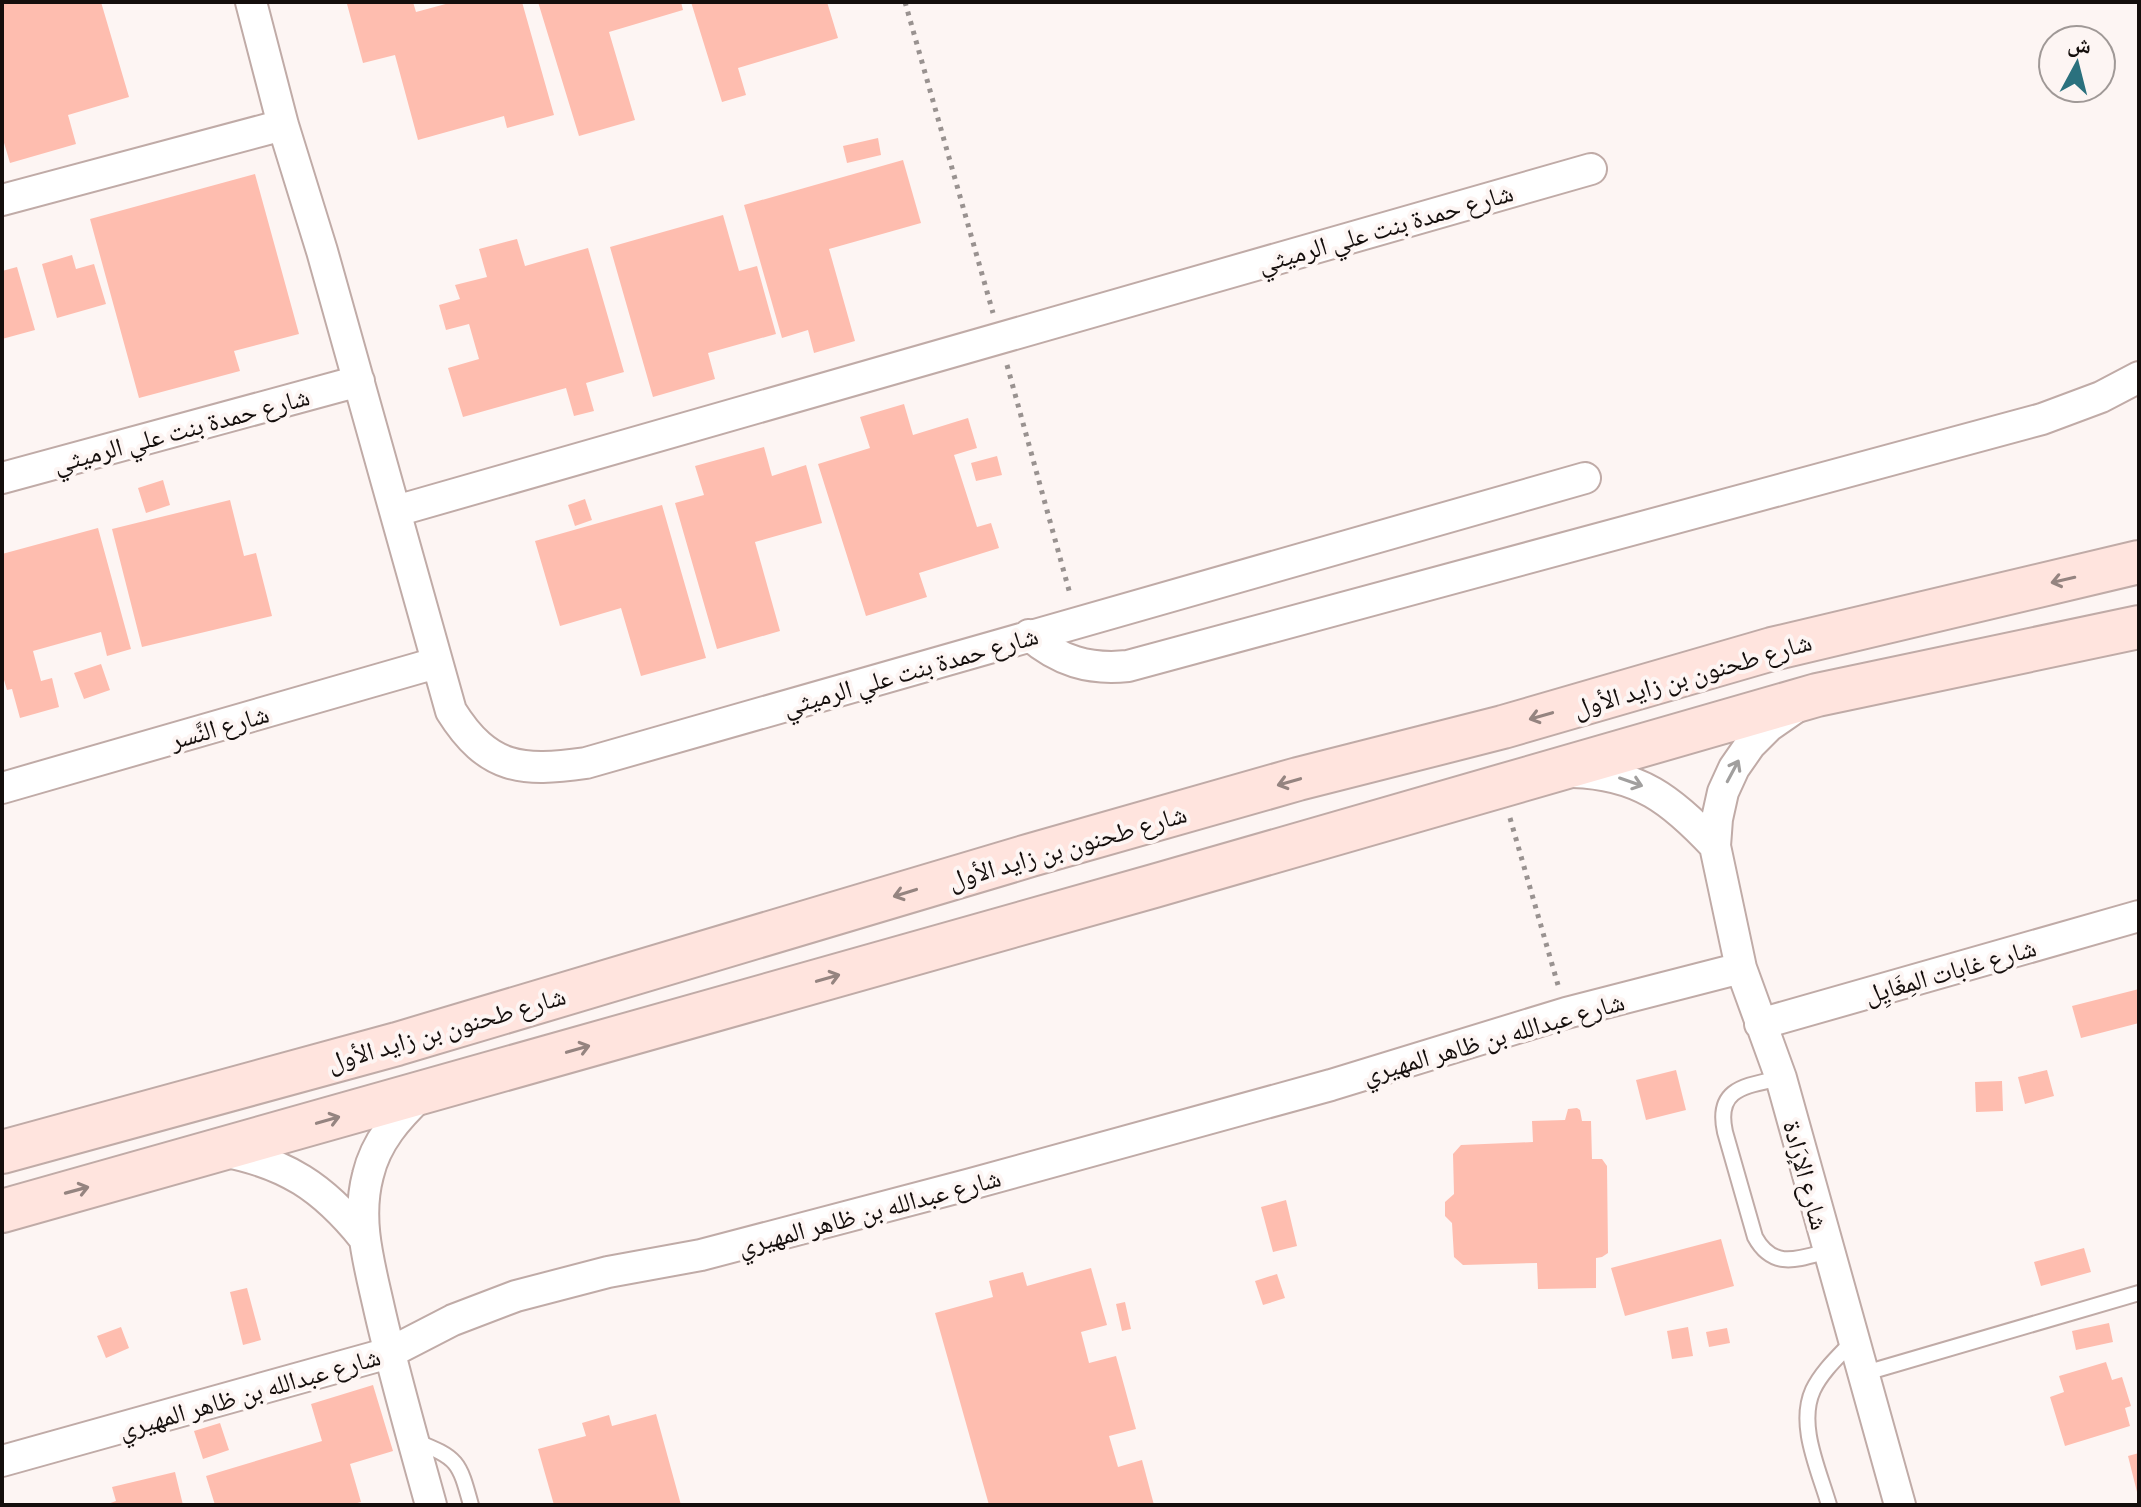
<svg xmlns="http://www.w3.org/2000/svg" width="2141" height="1507" font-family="Manrope,'Noto Naskh Arabic',sans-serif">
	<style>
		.building { fill: #febdaf }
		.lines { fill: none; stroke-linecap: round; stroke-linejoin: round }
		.lane-casing { stroke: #c0aba7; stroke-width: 18 }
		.street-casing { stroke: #c0aba7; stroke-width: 34 }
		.secondary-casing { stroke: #c0aba7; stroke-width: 46 }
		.path { stroke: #999290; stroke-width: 5; stroke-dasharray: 4 6; stroke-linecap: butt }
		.lane { stroke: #fff; stroke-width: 14 }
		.street { stroke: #fff; stroke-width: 30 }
		.secondary { stroke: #ffe4de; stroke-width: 42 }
		.oneway { stroke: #958480 }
		.oneway2 { stroke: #a19f9e }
		.labels { text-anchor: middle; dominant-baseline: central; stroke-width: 8; stroke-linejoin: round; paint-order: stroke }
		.street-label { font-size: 26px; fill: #140e0c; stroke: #fdf5f3 }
	</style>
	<rect width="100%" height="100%" fill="#fdf5f3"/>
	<!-- building -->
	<path class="building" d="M 2,2 L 101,2 L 129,97 L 68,115 L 76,144 L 10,163 L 2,136 Z
		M 356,2 L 413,2 L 416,12 L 453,2 L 522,2 L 554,115 L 507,128 L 504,116 L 418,140 L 395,55 L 363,63 L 347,4 Z
		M 538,2 L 681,2 L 683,10 L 609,32 L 635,120 L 579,136 Z
		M 691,2 L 827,2 L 838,38 L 738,68 L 746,95 L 722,102 Z
		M 878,138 L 881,155 L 847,163 L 843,146 Z
		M 903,160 L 921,223 L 829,249 L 855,341 L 814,353 L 808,330 L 782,338 L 744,205 Z
		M 255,174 L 299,334 L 234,351 L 240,371 L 139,398 L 90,219 Z
		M 723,215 L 739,271 L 757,266 L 776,334 L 708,353 L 715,379 L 653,397 L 610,247 Z
		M 517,239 L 525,266 L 588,248 L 624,372 L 586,383 L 594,411 L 574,416 L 566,388 L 463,417 L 448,368 L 479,359 L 469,324 L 446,330 L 439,305 L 460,299 L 455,285 L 487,277 L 479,249 Z
		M 72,255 L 76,269 L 94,264 L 106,304 L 57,318 L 42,264 Z
		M 17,267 L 35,330 L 2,339 L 2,271 Z
		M 904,404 L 913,435 L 968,418 L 977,448 L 954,455 L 977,527 L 991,523 L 999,548 L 919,573 L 927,597 L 866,616 L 818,464 L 870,448 L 860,417 Z
		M 764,447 L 772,476 L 806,465 L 822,523 L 755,542 L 780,631 L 717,649 L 675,503 L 704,495 L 695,466 Z
		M 997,456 L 1002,475 L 976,481 L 971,463 Z
		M 163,480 L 170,505 L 146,513 L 138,488 Z
		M 585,499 L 592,520 L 575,526 L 568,505 Z
		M 230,500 L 244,556 L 256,553 L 272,616 L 142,647 L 112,529 Z
		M 662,505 L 706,658 L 641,676 L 621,608 L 560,626 L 535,541 Z
		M 98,528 L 131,649 L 107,656 L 101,632 L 33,651 L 41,681 L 52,678 L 59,707 L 20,718 L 12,689 L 7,690 L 2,673 L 2,554 Z
		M 101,664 L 110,690 L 84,699 L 74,673 Z
		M 2139,989 L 2139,1023 L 2081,1038 L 2072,1006 Z
		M 1676,1070 L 1686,1110 L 1646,1120 L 1636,1080 Z
		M 2047,1070 L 2054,1096 L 2025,1104 L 2018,1077 Z
		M 2002,1081 L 2003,1111 L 1976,1112 L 1975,1082 Z
		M 1577,1108 L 1580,1110 L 1582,1121 L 1591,1121 L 1592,1159 L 1602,1159 L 1607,1166 L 1608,1253 L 1602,1257 L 1596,1258 L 1596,1288 L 1538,1289 L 1537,1263 L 1463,1265 L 1454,1257 L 1452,1223 L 1445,1216 L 1445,1202 L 1454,1194 L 1453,1154 L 1461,1145 L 1533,1142 L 1532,1121 L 1565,1120 L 1568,1109 Z
		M 1286,1200 L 1297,1246 L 1273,1252 L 1261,1207 Z
		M 1721,1239 L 1734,1286 L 1625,1316 L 1611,1268 Z
		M 2084,1248 L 2091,1272 L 2041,1286 L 2034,1262 Z
		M 1091,1268 L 1107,1325 L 1081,1332 L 1089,1363 L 1116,1356 L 1136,1429 L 1109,1436 L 1118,1467 L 1142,1460 L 1154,1505 L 989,1505 L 935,1313 L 993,1297 L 989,1281 L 1023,1272 L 1027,1286 Z
		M 1277,1274 L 1285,1298 L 1263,1305 L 1255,1281 Z
		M 247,1288 L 261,1340 L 243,1345 L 230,1292 Z
		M 1125,1302 L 1131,1329 L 1122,1331 L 1116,1304 Z
		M 2109,1323 L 2113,1342 L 2076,1350 L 2072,1331 Z
		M 121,1327 L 129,1348 L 106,1358 L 97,1336 Z
		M 1688,1327 L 1693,1356 L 1672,1359 L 1667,1331 Z
		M 1727,1328 L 1730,1343 L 1709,1347 L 1706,1332 Z
		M 2106,1362 L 2112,1380 L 2122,1377 L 2131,1406 L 2125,1408 L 2130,1426 L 2065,1446 L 2050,1397 L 2064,1392 L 2059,1376 Z
		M 373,1385 L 393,1451 L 350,1464 L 361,1502 L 350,1505 L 215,1505 L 206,1476 L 322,1441 L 311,1404 Z
		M 656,1414 L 681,1505 L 554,1505 L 538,1449 L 586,1436 L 582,1423 L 609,1415 L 612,1426 Z
		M 220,1423 L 229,1450 L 203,1459 L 194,1431 Z
		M 2139,1453 L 2139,1496 L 2138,1496 L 2128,1456 Z
		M 175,1472 L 183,1505 L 105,1505 L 116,1501 L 112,1487 Z"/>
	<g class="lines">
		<!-- lane casing -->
		<g class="lane-casing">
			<path id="lane" d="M 1781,1078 C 1747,1086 1715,1087 1725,1132 L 1755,1237 C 1773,1270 1798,1259 1828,1251
				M 1862,1374 L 2139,1293
				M 415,1441 C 458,1458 459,1461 471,1505
				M 1829,1505 C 1819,1470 1797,1425 1813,1390 C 1822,1371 1839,1356 1853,1341"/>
		</g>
		<!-- street casing -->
		<g class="street-casing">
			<path id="street" d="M 251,2 L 283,125 L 322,251 L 451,711 C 488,770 522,772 586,763 L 1585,478
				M 2,200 L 283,125
				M 2,478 L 359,381
				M 396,511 L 1591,169
				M 1029,635 C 1059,661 1089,670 1128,666 L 2042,419 L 2101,397 L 2139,377
				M 1795,708 L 1769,726 L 1750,745 L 1734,768 L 1723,792 L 1717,819 L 1715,846 L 1741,968 L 1781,1078 L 1900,1505
				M 1573,772 C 1639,774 1672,800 1715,846
				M 2,788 L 436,663
				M 1760,1024 L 2139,916
				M 422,1094 C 398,1117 376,1141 368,1175 C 356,1220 369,1263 379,1308 C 394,1374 413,1440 431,1505
				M 222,1151 C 286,1163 323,1187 364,1238
				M 2,1461 L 389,1353 L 453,1320 L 516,1296 L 608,1272 L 701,1255 L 971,1184 L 1331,1085 L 1566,1013 L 1741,968"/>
		</g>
		<!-- secondary casing -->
		<g class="secondary-casing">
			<path id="secondary" d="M 2,1152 L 397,1044 L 1031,855 L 1298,779 L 1503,727 L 1772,649 L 2139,562
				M 2,1211 L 1154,886 L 1817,695 L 2139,627"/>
		</g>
		<!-- path -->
		<path class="path" d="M 905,2 L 993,313
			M 1007,365 L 1070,594
			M 1510,818 L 1558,985"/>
		<!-- lane -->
		<use href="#lane" class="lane"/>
		<!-- street -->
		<use href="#street" class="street"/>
		<!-- secondary -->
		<use href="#secondary" class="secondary"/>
	</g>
	<!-- one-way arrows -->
	<defs><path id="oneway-shaft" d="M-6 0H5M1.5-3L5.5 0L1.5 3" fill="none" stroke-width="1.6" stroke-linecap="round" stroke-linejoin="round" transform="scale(2)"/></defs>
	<g class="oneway">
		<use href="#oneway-shaft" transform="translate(2063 580) rotate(167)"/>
		<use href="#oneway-shaft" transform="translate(1541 716) rotate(164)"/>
		<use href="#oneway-shaft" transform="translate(1289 782) rotate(164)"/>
		<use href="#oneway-shaft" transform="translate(905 893) rotate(163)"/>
		<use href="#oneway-shaft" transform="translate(828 978) rotate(-16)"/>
		<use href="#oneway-shaft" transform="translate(578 1049) rotate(-16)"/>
		<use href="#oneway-shaft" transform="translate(328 1120) rotate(-16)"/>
		<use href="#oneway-shaft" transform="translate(77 1190) rotate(-15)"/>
	</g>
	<g class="oneway2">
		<use href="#oneway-shaft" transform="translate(1733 771) rotate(-62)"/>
		<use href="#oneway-shaft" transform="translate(1631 782) rotate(19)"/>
	</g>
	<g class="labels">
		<!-- street labels -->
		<g class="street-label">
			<text transform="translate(1385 227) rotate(-16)">شارع حمدة بنت علي الرميثي</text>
			<text transform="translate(181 429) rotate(-15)">شارع حمدة بنت علي الرميثي</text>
			<text transform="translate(910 670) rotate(-16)">شارع حمدة بنت علي الرميثي</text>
			<text transform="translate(1692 674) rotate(-16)">شارع طحنون بن زايد الأول</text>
			<text transform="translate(219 726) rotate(-16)">شارع النَّسر</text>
			<text transform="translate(1067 846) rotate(-16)">شارع طحنون بن زايد الأول</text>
			<text transform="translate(1950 970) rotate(-16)">شارع غابات المِغَايِل</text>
			<text transform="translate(446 1028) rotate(-16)">شارع طحنون بن زايد الأول</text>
			<text transform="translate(1493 1037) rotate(-16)">شارع عبدالله بن ظاهر المهيري</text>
			<text transform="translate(1807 1175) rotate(75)">شارع الإرَادة</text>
			<text transform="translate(869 1211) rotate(-15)">شارع عبدالله بن ظاهر المهيري</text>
			<text transform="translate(249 1392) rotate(-16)">شارع عبدالله بن ظاهر المهيري</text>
		</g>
	</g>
	<!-- border -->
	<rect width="2141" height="1507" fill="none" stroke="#140e0c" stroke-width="8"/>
	<!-- north arrow -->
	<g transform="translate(2077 64) rotate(7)"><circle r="38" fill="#fdf5f3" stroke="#a09997" stroke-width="2"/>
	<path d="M0-6L14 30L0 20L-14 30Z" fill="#2b717e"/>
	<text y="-12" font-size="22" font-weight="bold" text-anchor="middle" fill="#140e0c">ش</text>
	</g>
</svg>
